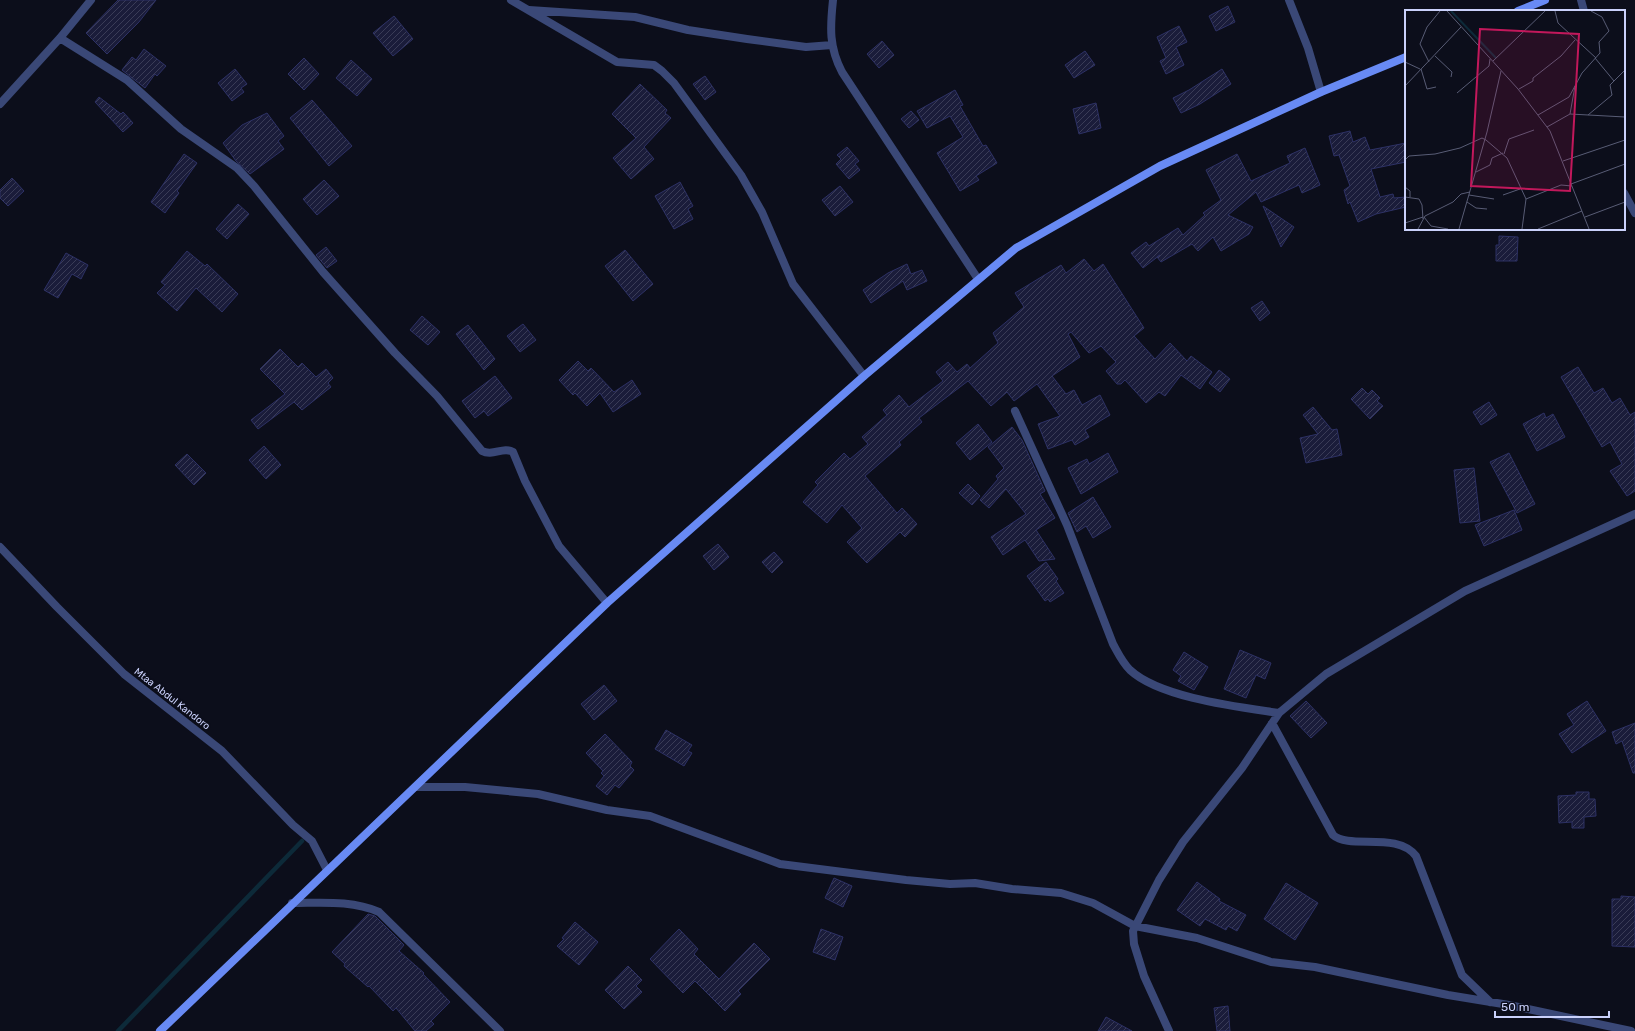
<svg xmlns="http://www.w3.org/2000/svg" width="1635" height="1031" font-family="Rubik,sans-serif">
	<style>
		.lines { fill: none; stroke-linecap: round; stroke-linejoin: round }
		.stream { stroke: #0d2a39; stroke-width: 4.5 }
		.building { fill: url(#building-hatch); stroke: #2d3165 }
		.minor { stroke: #3a4877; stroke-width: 8 }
		.secondary { stroke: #688af4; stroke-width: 8 }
		.labels { text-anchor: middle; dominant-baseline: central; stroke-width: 4; stroke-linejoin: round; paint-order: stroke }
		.street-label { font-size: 10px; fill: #cad1fb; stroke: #0c0e1b }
		.inset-river { fill: none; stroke: #0d2a39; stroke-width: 2 }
		.inset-road { fill: none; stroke: #585c75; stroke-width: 1 }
		.view { fill: #c2185b; fill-opacity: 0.15; stroke: #c2185b; stroke-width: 2 }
		.inset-edge { fill: none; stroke: #cad1fb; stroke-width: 2 }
	</style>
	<defs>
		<pattern id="building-hatch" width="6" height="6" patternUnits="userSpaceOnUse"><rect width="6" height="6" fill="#1a1c3a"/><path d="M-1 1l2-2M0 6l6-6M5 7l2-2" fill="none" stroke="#3a3c57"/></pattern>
	</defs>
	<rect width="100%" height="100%" fill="#0c0e1b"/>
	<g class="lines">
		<!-- stream -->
		<path class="stream" d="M 118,1031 L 302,841"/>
	</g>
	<!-- building -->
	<path class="building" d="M 118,0 L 156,0 L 139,22 L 107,54 L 86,33 Z
		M 1228,6 L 1235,22 L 1216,31 L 1209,16 Z
		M 394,16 L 413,39 L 393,56 L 373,33 Z
		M 1179,26 L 1187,42 L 1176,47 L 1184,65 L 1166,74 L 1160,61 L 1166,58 L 1157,37 Z
		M 882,41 L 894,55 L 879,68 L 867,54 Z
		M 144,49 L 166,66 L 157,76 L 155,74 L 145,88 L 122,70 L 132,57 L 136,60 Z
		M 1085,51 L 1095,65 L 1074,78 L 1065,65 Z
		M 304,58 L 319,74 L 304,90 L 288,74 Z
		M 351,60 L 372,79 L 357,96 L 336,78 Z
		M 235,69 L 247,84 L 241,88 L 244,92 L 232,101 L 218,83 Z
		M 1222,69 L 1231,84 L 1200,104 L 1181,113 L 1173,98 L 1189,90 Z
		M 705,76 L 716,92 L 705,100 L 693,84 Z
		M 640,84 L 667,110 L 665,113 L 671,118 L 644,147 L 654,159 L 631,179 L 613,158 L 636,138 L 612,114 Z
		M 955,90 L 963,105 L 960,106 L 983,146 L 986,145 L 997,163 L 976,176 L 979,180 L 960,191 L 937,153 L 963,137 L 950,116 L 927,128 L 917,111 Z
		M 99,97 L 121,114 L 123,112 L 133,123 L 123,132 L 95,102 Z
		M 312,100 L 352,146 L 329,166 L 290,118 Z
		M 1096,103 L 1101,128 L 1079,134 L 1073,109 Z
		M 911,111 L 919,120 L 909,128 L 901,119 Z
		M 267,113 L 284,136 L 278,141 L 284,149 L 250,174 L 236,161 L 223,143 L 242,125 Z
		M 1350,131 L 1353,142 L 1365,137 L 1370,150 L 1406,143 L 1406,162 L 1371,169 L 1380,197 L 1393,194 L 1394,198 L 1406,197 L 1406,207 L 1376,214 L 1358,222 L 1350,202 L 1348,204 L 1344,190 L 1350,186 L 1339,155 L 1334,156 L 1329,136 Z
		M 847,147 L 859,161 L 855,164 L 860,170 L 849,179 L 836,164 L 841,159 L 837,155 Z
		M 1305,148 L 1320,185 L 1302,193 L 1299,185 L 1261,202 L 1256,192 L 1228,215 L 1253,227 L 1249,234 L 1221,251 L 1213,237 L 1198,251 L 1192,244 L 1161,262 L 1157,257 L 1160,255 L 1143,268 L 1131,253 L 1146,242 L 1149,246 L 1178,228 L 1183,235 L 1205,215 L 1203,213 L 1221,200 L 1206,170 L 1237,154 L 1251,181 L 1290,163 L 1287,156 Z
		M 184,154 L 197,163 L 177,191 L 179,193 L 165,213 L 151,202 Z
		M 12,178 L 24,191 L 8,206 L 0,198 L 0,190 Z
		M 324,180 L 339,196 L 317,215 L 303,199 Z
		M 680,182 L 693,206 L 688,209 L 693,219 L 674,229 L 655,196 Z
		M 840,186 L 853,202 L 835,216 L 822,200 Z
		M 238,204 L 249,214 L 227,239 L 216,229 Z
		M 1263,206 L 1294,227 L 1281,247 Z
		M 1499,236 L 1518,237 L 1517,261 L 1496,261 L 1496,245 L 1499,245 Z
		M 326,247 L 337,261 L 327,268 L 316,255 Z
		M 625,250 L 653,284 L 633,301 L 605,266 Z
		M 187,251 L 205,266 L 207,264 L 238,294 L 222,312 L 196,288 L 177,311 L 157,293 L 165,285 L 161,282 Z
		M 66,253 L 88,265 L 81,279 L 72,274 L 58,298 L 44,290 Z
		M 1084,259 L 1094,271 L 1103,264 L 1144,328 L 1134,336 L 1155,359 L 1170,343 L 1187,361 L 1191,356 L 1212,372 L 1200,389 L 1181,375 L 1165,396 L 1159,392 L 1146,403 L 1125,380 L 1121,384 L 1117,384 L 1106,371 L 1116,362 L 1101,346 L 1089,353 L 1071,332 L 1068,334 L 1080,357 L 1052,376 L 1066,394 L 1074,390 L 1082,405 L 1100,395 L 1110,415 L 1085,430 L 1089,437 L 1075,445 L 1072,440 L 1048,449 L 1038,424 L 1060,416 L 1037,384 L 1014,401 L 1007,392 L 991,406 L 968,381 L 919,418 L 922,422 L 899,442 L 901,445 L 865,476 L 897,513 L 902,508 L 917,524 L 905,537 L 900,532 L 867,563 L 847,542 L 862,528 L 842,505 L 827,523 L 803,502 L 818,485 L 815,482 L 844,453 L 850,459 L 868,444 L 862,437 L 887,415 L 883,410 L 899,395 L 909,407 L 943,381 L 936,372 L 948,362 L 957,372 L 967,364 L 970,368 L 998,343 L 993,333 L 1024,307 L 1015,293 L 1061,265 L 1066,273 Z
		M 907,264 L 911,274 L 922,270 L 927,281 L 907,290 L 903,281 L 871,303 L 863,290 L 888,273 Z
		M 1262,301 L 1270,313 L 1260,321 L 1251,308 Z
		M 422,316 L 440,332 L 428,345 L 410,330 Z
		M 523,324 L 536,340 L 520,352 L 507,336 Z
		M 468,325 L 495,359 L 484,370 L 456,334 Z
		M 280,349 L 298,367 L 302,363 L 316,377 L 326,369 L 333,378 L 328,383 L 331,387 L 302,410 L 294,402 L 258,429 L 251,420 L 285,394 L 260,369 Z
		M 578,361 L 588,371 L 591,368 L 614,392 L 632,380 L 641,394 L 613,412 L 600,393 L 587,406 L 575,393 L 573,395 L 559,380 Z
		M 1578,367 L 1594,393 L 1603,388 L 1612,403 L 1620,398 L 1630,415 L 1635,412 L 1635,491 L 1627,496 L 1610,471 L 1622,464 L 1610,442 L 1602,447 L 1561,377 Z
		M 1219,370 L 1230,379 L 1220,392 L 1209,383 Z
		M 495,376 L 512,398 L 488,416 L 484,411 L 475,418 L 462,401 Z
		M 1362,388 L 1368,394 L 1372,390 L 1380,398 L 1377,401 L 1383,406 L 1370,419 L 1351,399 Z
		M 1489,402 L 1497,415 L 1481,425 L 1473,412 Z
		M 1313,407 L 1332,430 L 1337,429 L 1342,455 L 1306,463 L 1300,438 L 1318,434 L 1303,415 Z
		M 1544,413 L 1546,418 L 1553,414 L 1565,437 L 1537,451 L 1523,424 Z
		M 978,424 L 992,442 L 970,460 L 956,443 Z
		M 1012,427 L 1022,440 L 1045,491 L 1040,494 L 1055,518 L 1036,530 L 1055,559 L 1039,561 L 1025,540 L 1003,555 L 991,537 L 1026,514 L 1006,489 L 989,508 L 980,500 L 998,479 L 996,476 L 1004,468 L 988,447 Z
		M 264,446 L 281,465 L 266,479 L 249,460 Z
		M 1108,453 L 1118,472 L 1081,494 L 1068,468 L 1087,459 L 1089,464 Z
		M 1509,453 L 1535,504 L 1517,513 L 1490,462 Z
		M 187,454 L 206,473 L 194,485 L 175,465 Z
		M 1474,468 L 1480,521 L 1460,523 L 1454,470 Z
		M 968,484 L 980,496 L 972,505 L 959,493 Z
		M 1093,497 L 1111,527 L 1093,538 L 1086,526 L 1077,532 L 1068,513 Z
		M 1514,510 L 1522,530 L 1484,546 L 1475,525 Z
		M 718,544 L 729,557 L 714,570 L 703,556 Z
		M 774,552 L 783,562 L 772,573 L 762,562 Z
		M 1046,562 L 1058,579 L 1056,581 L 1064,593 L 1050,602 L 1048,599 L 1045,601 L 1027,576 Z
		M 1240,650 L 1271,663 L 1265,679 L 1256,675 L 1246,698 L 1224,689 Z
		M 1184,652 L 1208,667 L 1194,690 L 1178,681 L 1181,676 L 1173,670 Z
		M 604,685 L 617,701 L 594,720 L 581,704 Z
		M 1306,701 L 1327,723 L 1311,738 L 1290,716 Z
		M 1587,701 L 1606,731 L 1572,753 L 1559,734 L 1574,725 L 1567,714 Z
		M 1635,723 L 1635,773 L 1633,773 L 1622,741 L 1616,744 L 1612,732 Z
		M 666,730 L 692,745 L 688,751 L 692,753 L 684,766 L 655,749 Z
		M 605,734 L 632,762 L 630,766 L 634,770 L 619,788 L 615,785 L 607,795 L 596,786 L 604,776 L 601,773 L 603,771 L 586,753 Z
		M 1576,792 L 1589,792 L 1589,799 L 1595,799 L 1596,816 L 1584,817 L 1584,828 L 1572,828 L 1572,822 L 1559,823 L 1558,796 L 1576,795 Z
		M 834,878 L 852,886 L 843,907 L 825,898 Z
		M 1197,882 L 1220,899 L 1219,901 L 1246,915 L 1237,931 L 1228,926 L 1226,930 L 1205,919 L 1200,926 L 1177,910 Z
		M 1286,883 L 1318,903 L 1295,940 L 1264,919 Z
		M 1621,896 L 1635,897 L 1635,947 L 1612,946 L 1612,899 L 1621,899 Z
		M 368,914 L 375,916 L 404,945 L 399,951 L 424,973 L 423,974 L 450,1002 L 431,1021 L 434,1024 L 426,1031 L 415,1031 L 396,1008 L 393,1011 L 369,986 L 368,987 L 344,966 L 345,964 L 332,952 Z
		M 575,922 L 598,942 L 579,965 L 557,946 L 564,939 L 562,938 Z
		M 679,929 L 698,949 L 694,954 L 719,979 L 754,943 L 770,959 L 738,991 L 741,994 L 725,1011 L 695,981 L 683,993 L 650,959 Z
		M 821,929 L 843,937 L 835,960 L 813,952 Z
		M 628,966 L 642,980 L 636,986 L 642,992 L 624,1009 L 605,990 Z
		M 1228,1006 L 1230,1031 L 1217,1031 L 1214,1008 Z
		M 1106,1017 L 1132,1031 L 1098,1031 Z"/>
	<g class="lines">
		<!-- minor -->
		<path class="minor" d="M 511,0 L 617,62 L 654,65 L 662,71 L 674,83 L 741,175 L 762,212 L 793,284 L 864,376
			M 833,0 C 830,28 829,47 842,72 L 978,279
			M 1289,0 L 1308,48 L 1321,92
			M 1581,0 L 1584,11
			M 529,10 L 635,17 L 688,30 L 747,39 L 806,47 L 832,45
			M 60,38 L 127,80 L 181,129 L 237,168 L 254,186 L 323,272 L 395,353 L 437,396 L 482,451 C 493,457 503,446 513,452 L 525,481 L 559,546 L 607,603
			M 0,104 L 60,38 L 91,0
			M 1624,193 L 1635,213
			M 1015,411 L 1067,525 L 1113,644 C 1118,653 1122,662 1130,670 C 1160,698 1239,707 1279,713
			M 0,547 L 57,607 L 124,674 L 222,751 L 293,825 L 312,841 L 327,870
			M 1272,723 L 1333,835 C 1350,850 1397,831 1416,856 L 1462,975 L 1490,1002
			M 416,787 L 465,787 L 538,794 L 607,810 L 650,816 L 780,864 L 906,880 L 950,884 L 975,883 L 1012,889 L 1061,893 L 1093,903 L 1135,926 L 1197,938 L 1271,962 L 1315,967 L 1448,995 L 1509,1005 L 1631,1031
			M 292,903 C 322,903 352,900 379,912 L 500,1031
			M 1169,1031 L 1144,976 L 1134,944 L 1133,931 L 1159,880 L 1183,842 L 1242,768 L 1279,713 L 1326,674 L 1465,591 L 1635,514"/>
		<!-- secondary -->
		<path class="secondary" d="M 1518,11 L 1545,0
			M 160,1031 L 607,603 L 864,376 L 1016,248 L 1160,166 L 1321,92 L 1406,57"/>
	</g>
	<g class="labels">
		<!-- street labels -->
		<g class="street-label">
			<text transform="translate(172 699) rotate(38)">Mtaa Abdul Kandoro</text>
		</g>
	</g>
	<!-- overview -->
	<g transform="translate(1405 10)">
		<rect width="220" height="220" fill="#0c0e1b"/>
		<path class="inset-river" d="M 46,1 L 91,48"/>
		<path class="inset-road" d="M 42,1 L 113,79 L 145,121 L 184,219M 150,1 L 153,13 L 191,48M 30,46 L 47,62 L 46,67M 190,48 L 209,71M 88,51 L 140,1M 0,52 L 15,59M 24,52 L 15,34 L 22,17 L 35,1M 16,59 L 22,79 L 31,77M 0,76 L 56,17M 114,79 L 128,71 L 128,68 L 156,46 L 170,30M 52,83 L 84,56 L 85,49M 165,104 L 170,76M 133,105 L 164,87 L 177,63 L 195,43 L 194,32 L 204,21 L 197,7 L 186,1M 183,105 L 207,85 L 205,75 L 220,60M 142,117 L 165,104 L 220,107M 99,144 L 104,129 L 129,120M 0,150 L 4,146 L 30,144 L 55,138 L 77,128 L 81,130 L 102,148 L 121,189 L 117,219M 158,151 L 220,130M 71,162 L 85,155 L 87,148 L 98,143M 166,174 L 220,154M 0,177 L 5,181 L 5,187M 64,185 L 89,189M 98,185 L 115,179M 0,187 L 14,189 L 17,195 L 18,209M 121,189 L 156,175 L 167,176M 62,192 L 71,198 L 82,199M 19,207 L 26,216 L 43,219M 180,207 L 220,192M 0,213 L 18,207M 13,219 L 20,206 L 48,192 L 56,184 L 65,182M 54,219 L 82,122 L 96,61M 133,219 L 177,201"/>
		<path class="view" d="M 75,19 L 174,24 L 165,181 L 66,176 Z"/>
		<rect width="220" height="220" class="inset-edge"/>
	</g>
	<!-- scale -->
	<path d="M1495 1011v6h114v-6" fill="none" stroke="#cad1fb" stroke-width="2"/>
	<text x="1501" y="1011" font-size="12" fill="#cad1fb" stroke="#0c0e1b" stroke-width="3" paint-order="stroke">50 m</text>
</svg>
